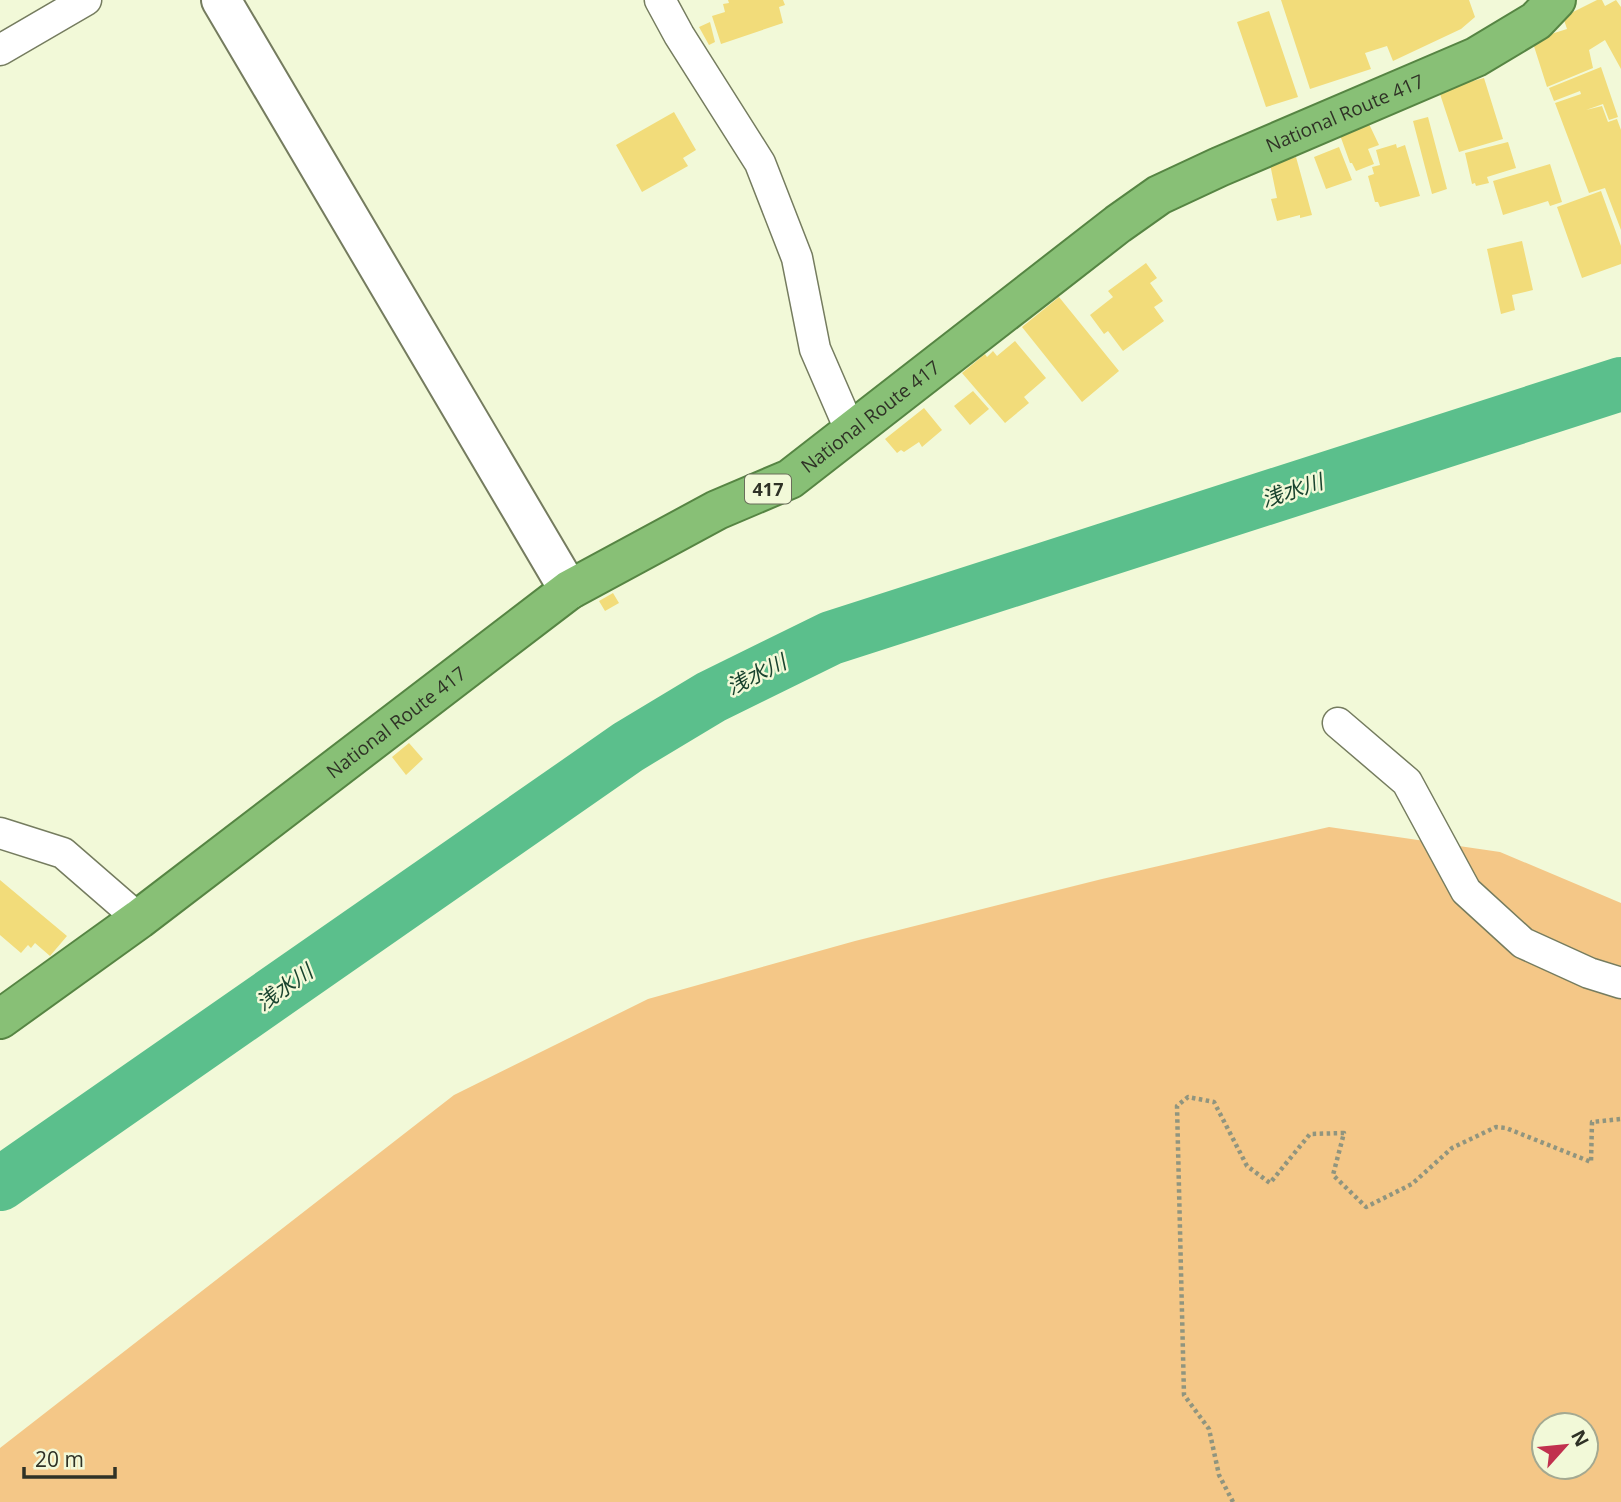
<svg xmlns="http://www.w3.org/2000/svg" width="1621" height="1502" font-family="'Open Sans','Noto Sans JP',sans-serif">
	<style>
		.green { fill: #f4c787; fill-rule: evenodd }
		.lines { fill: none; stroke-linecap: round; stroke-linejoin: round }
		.river { stroke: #5bbf8c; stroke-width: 54 }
		.building { fill: #f2dc7a }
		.minor-casing { stroke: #757c5f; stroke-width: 33 }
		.tertiary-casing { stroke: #757c5f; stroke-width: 42 }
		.trunk-casing { stroke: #568543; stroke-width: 42 }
		.path { stroke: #90957f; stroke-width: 4.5; stroke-dasharray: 3.5 3.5; stroke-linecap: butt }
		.minor { stroke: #fff; stroke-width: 30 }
		.tertiary { stroke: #fff; stroke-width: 38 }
		.trunk { stroke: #88c076; stroke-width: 38 }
		.labels { text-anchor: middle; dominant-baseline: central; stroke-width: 5; stroke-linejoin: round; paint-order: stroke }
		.shield { fill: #f2f9d8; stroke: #6a6e5b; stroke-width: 2 }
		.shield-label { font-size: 18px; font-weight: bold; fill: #2f3226 }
		.street-label { font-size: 19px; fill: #2f3226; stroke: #f2f9d8 }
		.water-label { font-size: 21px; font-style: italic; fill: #1a442f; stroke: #f2f9d8 }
	</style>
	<rect width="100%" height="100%" fill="#f2f9d8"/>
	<!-- green -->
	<path class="green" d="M 1329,827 L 1500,852 L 1621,903 L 1621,1502 L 0,1502 L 0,1448 L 454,1095 L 648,999 L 855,941 L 1102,879 ZM 1544,1425 L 1586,1425 L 1586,1467 L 1544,1467 Z"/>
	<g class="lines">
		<!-- river -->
		<path class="river" d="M 0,1184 L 628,747 L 711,697 L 831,638 L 1621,384"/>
	</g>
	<!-- building -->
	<path class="building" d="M 728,0 L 783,0 L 785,5 L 779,7 L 783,23 L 721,44 L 712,16 L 725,12 L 723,4 L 729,3 Z
		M 1281,0 L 1469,0 L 1475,17 L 1461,29 L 1393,61 L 1387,46 L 1365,53 L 1371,69 L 1310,89 Z
		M 1597,0 L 1602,0 L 1605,6 L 1616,0 L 1621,7 L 1621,69 L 1605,40 L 1589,50 L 1593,68 L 1547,87 L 1532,40 L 1567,29 L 1563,17 Z
		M 1269,11 L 1298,97 L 1266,107 L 1237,22 Z
		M 710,22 L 715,42 L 709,45 L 699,27 Z
		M 1601,67 L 1618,117 L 1609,120 L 1603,104 L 1586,110 L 1602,106 L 1608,122 L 1617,119 L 1621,130 L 1621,230 L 1605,188 L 1589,193 L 1555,103 L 1581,94 L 1580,91 L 1554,101 L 1549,88 Z
		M 1484,78 L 1503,139 L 1459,152 L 1440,94 L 1450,90 L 1450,87 Z
		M 674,112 L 696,150 L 683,158 L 688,166 L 642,192 L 616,145 Z
		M 1428,117 L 1447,189 L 1432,194 L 1413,121 Z
		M 1369,124 L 1379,145 L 1368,149 L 1374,164 L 1356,171 L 1352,163 L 1350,163 L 1340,135 Z
		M 1508,142 L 1516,168 L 1487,177 L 1489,183 L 1476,186 L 1475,183 L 1472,184 L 1465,153 Z
		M 1396,144 L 1397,148 L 1405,145 L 1420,196 L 1380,207 L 1378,202 L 1375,202 L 1368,176 L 1374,174 L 1372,167 L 1380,165 L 1376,150 Z
		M 1339,147 L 1352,180 L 1326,189 L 1314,157 Z
		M 1296,157 L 1312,215 L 1300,218 L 1300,215 L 1277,221 L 1271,199 L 1277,198 L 1270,164 Z
		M 1550,164 L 1562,202 L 1550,206 L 1548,201 L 1503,215 L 1493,181 Z
		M 1601,191 L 1621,246 L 1621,264 L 1582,278 L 1557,207 Z
		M 1522,241 L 1533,290 L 1512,295 L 1515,310 L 1501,314 L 1487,249 Z
		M 1146,263 L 1157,278 L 1150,283 L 1163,301 L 1154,307 L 1164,321 L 1123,351 L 1108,331 L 1104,334 L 1090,315 L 1113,297 L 1108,291 Z
		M 1059,297 L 1119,371 L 1082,402 L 1022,327 Z
		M 1015,341 L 1046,378 L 1024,397 L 1029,403 L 1005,423 L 962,373 L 985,354 L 987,357 L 993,351 L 997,356 Z
		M 973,391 L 989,409 L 970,425 L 954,406 Z
		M 924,408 L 942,430 L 922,447 L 919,442 L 904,452 L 901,450 L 897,453 L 885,439 Z
		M 613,593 L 619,603 L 605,611 L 599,601 Z
		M 409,743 L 423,759 L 406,775 L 392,757 Z
		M 0,880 L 67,936 L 50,956 L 35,943 L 31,948 L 28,945 L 21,953 L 0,935 Z"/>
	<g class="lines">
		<!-- minor casing -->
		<g class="minor-casing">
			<path id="minor" d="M 660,0 L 679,35 L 760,163 L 797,258 L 815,349 L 851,432
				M 0,50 L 86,0
				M 1338,723 L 1407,782 L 1466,891 L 1523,943 L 1589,973 L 1621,983
				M 0,833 L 63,853 L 139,919"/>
		</g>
		<!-- tertiary casing -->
		<g class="tertiary-casing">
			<path id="tertiary" d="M 221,0 L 569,590"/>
		</g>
		<!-- trunk casing -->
		<g class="trunk-casing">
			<g id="trunk">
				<path id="s1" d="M 0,1019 L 139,919 L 569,590 L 717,510 L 790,479 L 1118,224 L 1159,195 L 1219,167 L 1476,57 L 1536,21 L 1556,0"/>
			</g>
		</g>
		<!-- path -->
		<path class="path" d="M 1233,1502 L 1219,1475 L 1209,1429 L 1184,1395 L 1177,1106 L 1188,1097 L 1214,1102 L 1247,1166 L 1270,1183 L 1310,1134 L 1344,1133 L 1333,1175 L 1366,1207 L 1412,1184 L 1452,1148 L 1496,1127 L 1506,1128 L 1591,1162 L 1592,1122 L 1621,1119"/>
		<!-- minor -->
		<use href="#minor" class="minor"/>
		<!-- tertiary -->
		<use href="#tertiary" class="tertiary"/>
		<!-- trunk -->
		<use href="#trunk" class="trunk"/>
	</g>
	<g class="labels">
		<!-- shield labels -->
		<rect class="shield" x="745" y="474.5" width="46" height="29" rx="5"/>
		<g class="shield-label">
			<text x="768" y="489">417</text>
		</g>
		<!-- street labels -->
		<g class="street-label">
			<text stroke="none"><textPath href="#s1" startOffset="1629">National Route 417</textPath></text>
			<text stroke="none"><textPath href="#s1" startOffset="1062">National Route 417</textPath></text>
			<text stroke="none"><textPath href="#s1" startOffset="495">National Route 417</textPath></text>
		</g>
		<!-- water labels -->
		<g class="water-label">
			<text transform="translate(1292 490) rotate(-18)">浅水川</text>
			<text transform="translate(756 674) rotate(-26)">浅水川</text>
			<text transform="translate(284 987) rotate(-35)">浅水川</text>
		</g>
	</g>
	<!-- north arrow -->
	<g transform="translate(1565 1446) rotate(63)"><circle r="33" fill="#f2f9d8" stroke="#a4a991" stroke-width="2"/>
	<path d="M0-5L12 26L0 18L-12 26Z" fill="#c1314e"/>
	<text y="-10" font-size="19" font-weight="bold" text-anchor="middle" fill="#2f3226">N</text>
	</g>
	<!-- scale -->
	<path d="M24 1467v10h91v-10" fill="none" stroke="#2f3226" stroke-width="3.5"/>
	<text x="35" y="1467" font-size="21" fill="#2f3226" stroke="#f2f9d8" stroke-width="5" paint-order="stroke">20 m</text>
</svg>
